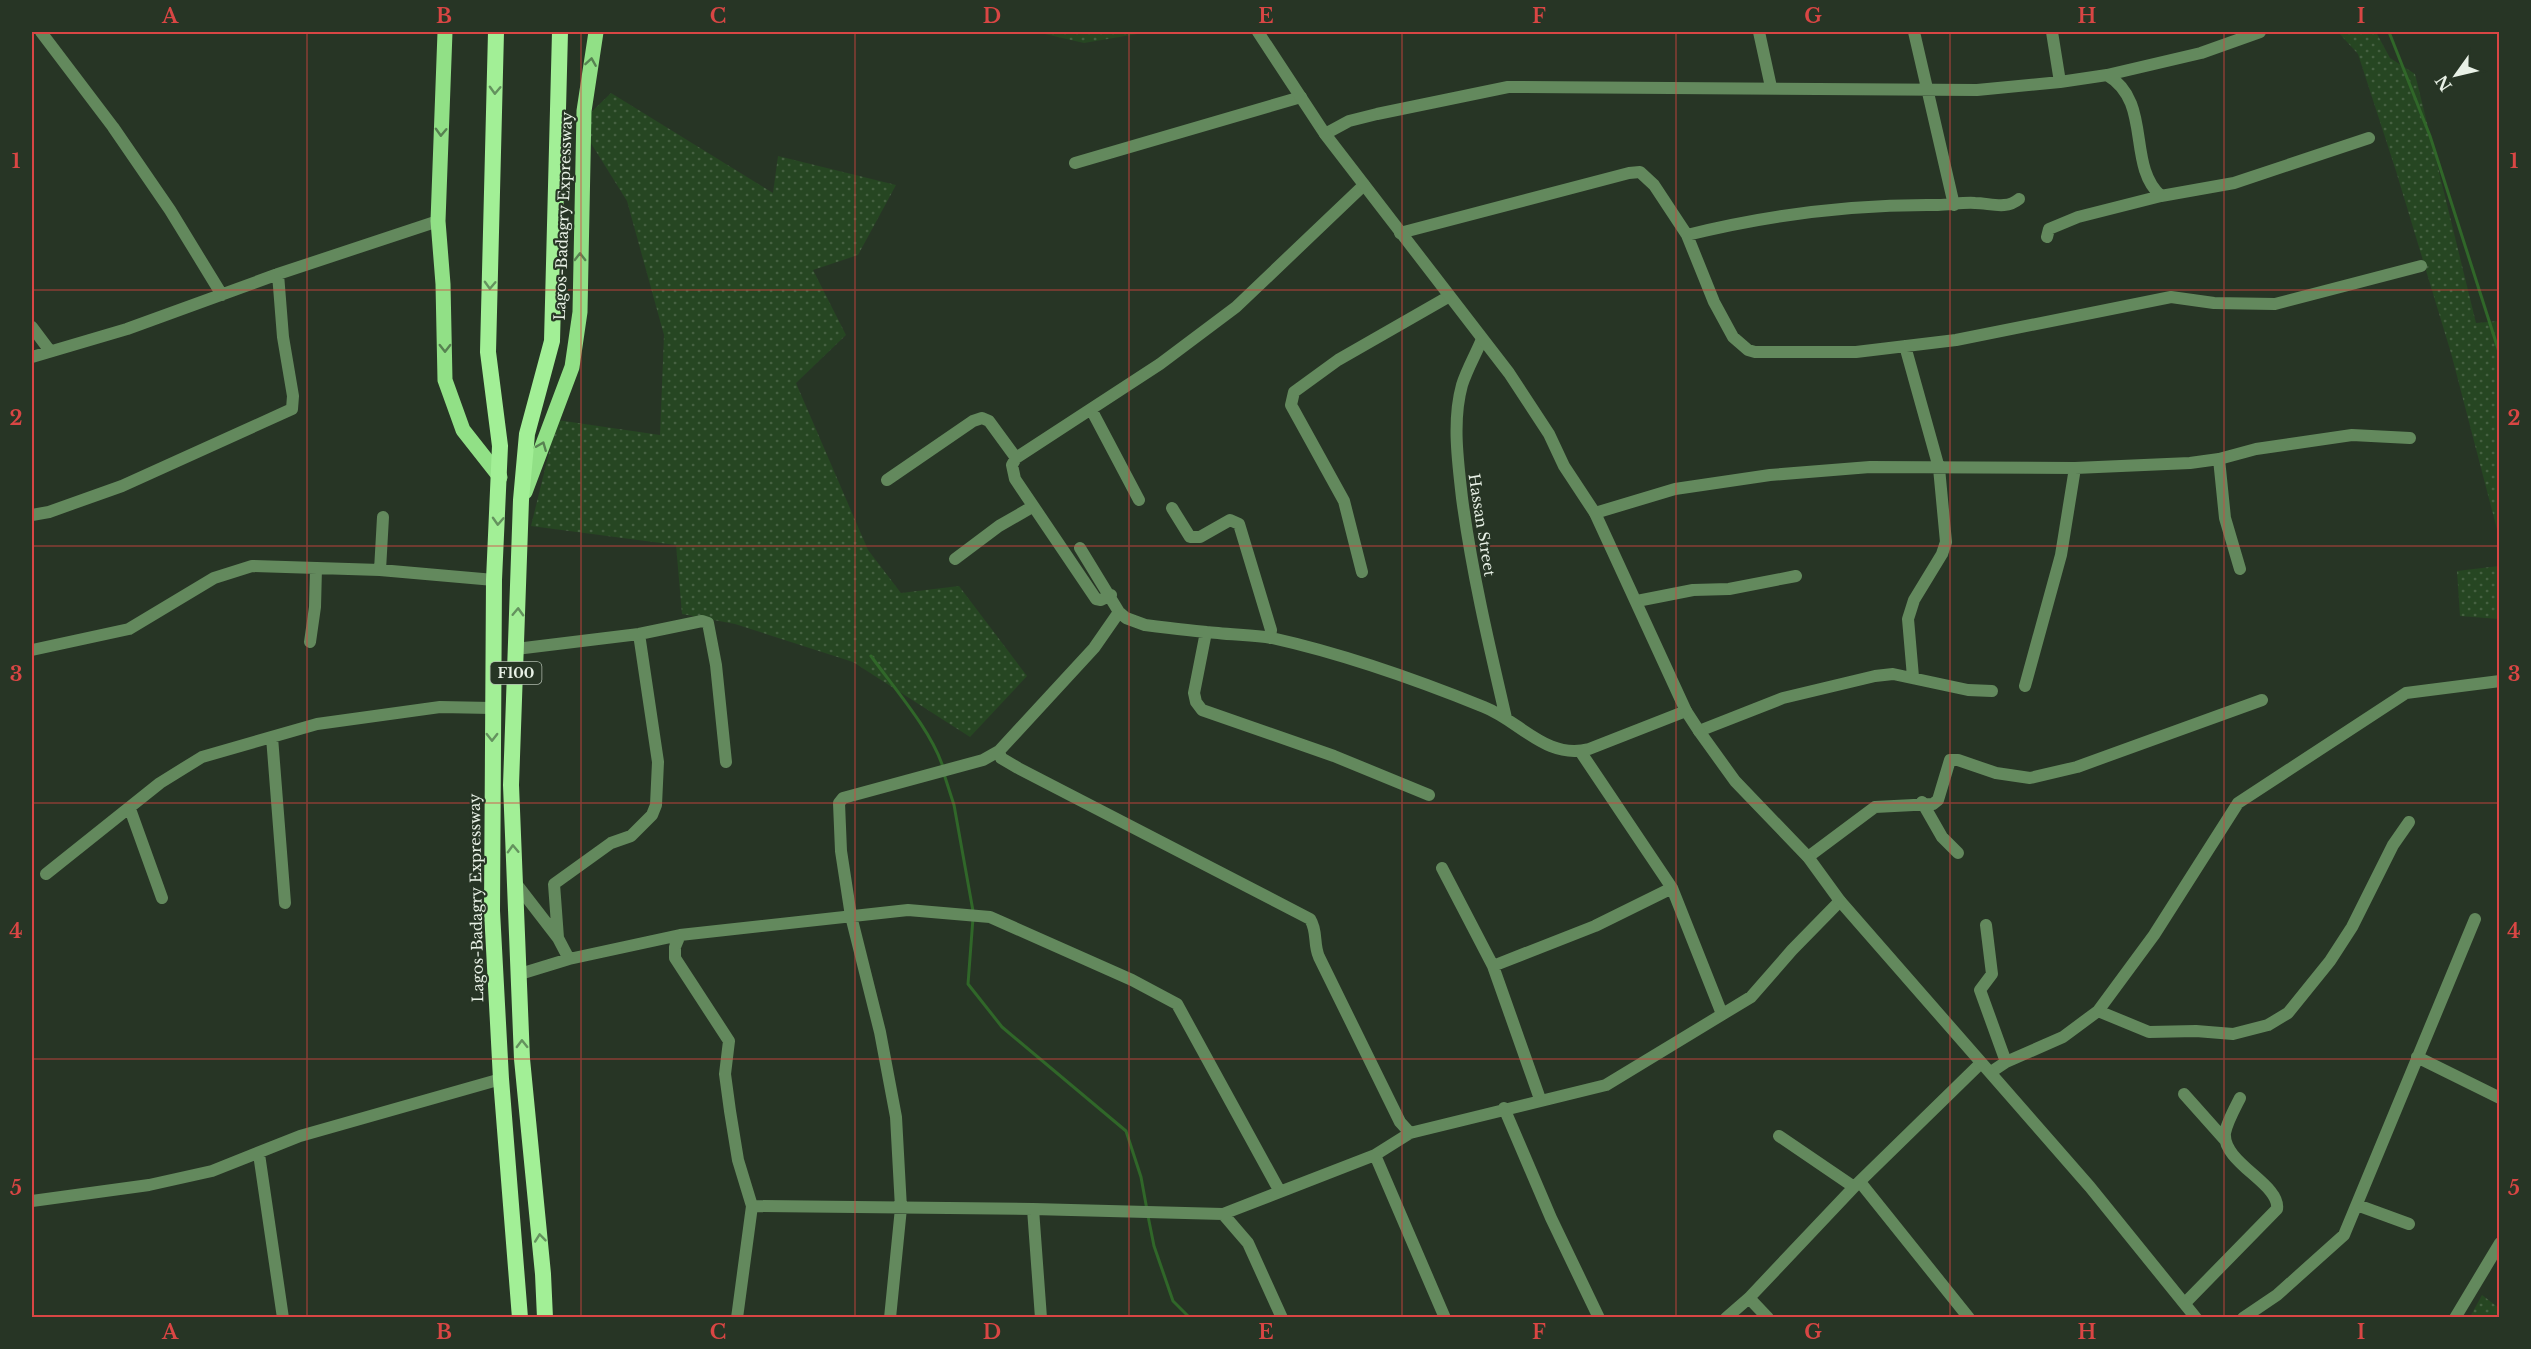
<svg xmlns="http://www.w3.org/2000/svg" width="2531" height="1349" font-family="'Libre Baskerville',serif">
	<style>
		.grass { fill: url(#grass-dots) }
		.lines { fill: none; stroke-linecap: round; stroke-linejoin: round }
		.stream { stroke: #306729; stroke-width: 3 }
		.minor { stroke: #63895d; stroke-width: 12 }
		.tertiary { stroke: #63895d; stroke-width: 12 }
		.primary { stroke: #91e086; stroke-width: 15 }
		.trunk { stroke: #a2ef96; stroke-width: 16 }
		.oneway { stroke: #578251 }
		.oneway2 { stroke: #64925e }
		.grid { fill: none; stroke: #d94644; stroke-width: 1.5; stroke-opacity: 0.55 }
		.labels { text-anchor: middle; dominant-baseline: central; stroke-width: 4.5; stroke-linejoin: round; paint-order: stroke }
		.shield { fill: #273525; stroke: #aeb9ac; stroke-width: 1.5 }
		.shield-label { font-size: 14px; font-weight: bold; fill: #e8f1e6 }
		.street-label { font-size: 15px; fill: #e8f1e6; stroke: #273525 }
		.neatline { fill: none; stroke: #d94644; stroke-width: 2 }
		.grid-label { font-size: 20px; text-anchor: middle; font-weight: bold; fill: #d94644 }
	</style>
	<defs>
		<pattern id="grass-dots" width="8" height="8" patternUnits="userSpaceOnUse" patternTransform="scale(1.5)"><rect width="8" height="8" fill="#264622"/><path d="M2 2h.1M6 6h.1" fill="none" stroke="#466142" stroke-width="1.8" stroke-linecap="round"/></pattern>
	</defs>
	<rect width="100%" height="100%" fill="#273525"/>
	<!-- grass -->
	<path class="grass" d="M 1036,32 L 1149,32 L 1084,43 Z
		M 2338,32 L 2376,32 L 2390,58 L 2415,74 L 2476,323 L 2499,321 L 2499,537 L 2451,353 L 2396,171 L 2358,54 Z
		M 611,93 L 773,193 L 778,156 L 896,185 L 858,255 L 813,270 L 846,335 L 796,383 L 868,550 L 901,593 L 959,586 L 1027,676 L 970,737 L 853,662 L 735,624 L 682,614 L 676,545 L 531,526 L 557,420 L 660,435 L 664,335 L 627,201 L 579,124 Z
		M 2499,566 L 2499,619 L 2460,616 L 2457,571 Z
		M 2482,1295 L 2499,1308 L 2499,1317 L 2470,1317 Z"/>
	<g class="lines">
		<!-- stream -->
		<path class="stream" d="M 2389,32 L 2430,136 L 2500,355
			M 871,656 C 894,688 931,730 943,767
			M 944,774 L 954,805 L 973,911
			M 973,918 L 968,984 L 1002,1027 L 1126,1131 L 1141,1177 L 1147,1210
			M 1148,1216 L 1154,1246 L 1173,1301 L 1190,1318"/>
		<!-- minor -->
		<path class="minor" d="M 41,32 L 113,127 L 170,210 L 222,295
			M 1759,32 L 1771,87
			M 1914,32 L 1954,205
			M 2052,32 L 2060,82
			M 2107,75 C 2153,102 2126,165 2161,196
			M 1325,134 L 1349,121 L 1377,114 L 1508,87 L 1977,90 L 2060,82 L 2107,75 L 2201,53 L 2260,32
			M 1075,163 L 1301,97
			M 1400,233 L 1629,173 L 1640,172 L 1654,185 L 1687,235 L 1714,302 L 1733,337 L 1748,350 L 1755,352 L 1856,352 L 1956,340 L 2171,297 L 2214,303 L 2275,304 L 2421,266
			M 1687,235 C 1768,215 1855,204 1938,205 C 1950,205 1963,202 1975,203 C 1990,203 2006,210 2019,199
			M 2047,237 L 2049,229 L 2078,217 L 2161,196 L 2234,183 L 2369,138
			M 32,327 L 50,351
			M 1482,339 C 1476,354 1467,369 1462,385 C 1452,421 1458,462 1462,498 C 1472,573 1489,645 1506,718
			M 1905,346 L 1939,468 L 1946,542 L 1942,554 L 1914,600 L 1908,619 L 1913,677
			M 32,357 L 127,329 L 278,274 L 438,221
			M 1092,411 L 1139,500
			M 1016,458 L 1160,364 L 1236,307 L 1364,185
			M 2219,459 L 2225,518 L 2240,569
			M 887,480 L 973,421 L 982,418 L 989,421 L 1016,458 L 1012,465 L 1015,479 L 1096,599 L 1101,600 L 1111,595
			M 1172,508 L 1190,537 L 1200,537 L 1230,520 L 1239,524 L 1271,630 L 1270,638
			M 1595,513 L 1675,489 L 1770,475 L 1870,467 L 2075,468 L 2190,463 L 2219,459 L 2256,449 L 2352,435 L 2410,438
			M 32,515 L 49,512 L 122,486 L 292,409 L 293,396 L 283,337 L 278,274
			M 1080,548 L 1119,612 L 1126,618 L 1145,625 C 1169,628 1193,631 1218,633 C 1235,635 1254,635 1272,638 C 1344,654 1415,679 1484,707 C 1520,721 1546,760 1589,749 L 1686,711
			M 955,559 L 999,526 L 1032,507
			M 380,570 L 494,580
			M 1362,572 L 1344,501 L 1291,405 L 1294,392 L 1338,360 L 1448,297
			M 1637,601 L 1693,590 L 1729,589 L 1796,576
			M 1206,632 L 1194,693 L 1196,702 L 1202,710 L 1334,756 L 1429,795
			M 310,642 L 315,607 L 316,568
			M 516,649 L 639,634 L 702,621 L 708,623 L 716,665 L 726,762
			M 32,650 L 129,629 L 214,578 L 252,566 L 380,570 L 383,517
			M 2025,686 L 2061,555 L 2075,468
			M 1699,731 L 1783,698 L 1875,676 L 1893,674 L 1968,690 L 1992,691
			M 272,737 L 285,903
			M 999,751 L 1001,758 L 1018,768 L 1310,919 C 1318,932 1313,943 1319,957 L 1400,1122 L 1410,1133
			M 1580,751 L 1672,888 L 1722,1014
			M 1922,802 L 1942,837 L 1958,853
			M 130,809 L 162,898
			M 1808,857 L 1875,807 L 1933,804 L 1938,800 L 1950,760 L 1958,760 L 1996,773 L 2030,778 L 2077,767 L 2262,700
			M 1442,868 L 1493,966 L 1540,1099
			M 46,874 L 160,783 L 202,757 L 317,724 L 440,707 L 492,708
			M 514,881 L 558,938 L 569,959
			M 1986,925 L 1992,974 L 1980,990 L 2006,1062
			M 680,935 L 675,947 L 675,958 L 729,1041 L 725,1074 L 730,1111 L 738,1160 L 752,1206 L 737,1318
			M 558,938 L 554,884 L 611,843 L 631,836 L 652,815 L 656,805 L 658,762 L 639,634
			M 1493,966 L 1595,926 L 1672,888
			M 520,974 L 569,959 L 680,935 L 908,910 L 990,917 L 1132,980 L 1177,1004 L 1279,1190
			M 2098,1011 L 2149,1032 L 2196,1031 L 2233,1034 L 2268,1025 L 2288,1013 L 2330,961 L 2352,927 L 2393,845 L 2409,822
			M 2417,1057 L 2500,1098
			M 1991,1072 L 2006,1062 L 2063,1037 L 2098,1011 L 2154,935 L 2238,803 L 2406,693 L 2500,681
			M 2184,1094 L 2225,1140
			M 1504,1108 L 1551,1218 L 1599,1318
			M 1779,1136 L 1854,1187
			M 259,1154 L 283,1318
			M 1375,1155 L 1445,1318
			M 1860,1182 L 1969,1318
			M 32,1201 L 149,1185 L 212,1171 L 300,1136 L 501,1079
			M 2357,1205 L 2409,1224
			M 752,1206 L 1033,1209 L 1223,1214 L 1375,1155 L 1410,1133 L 1606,1085 L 1751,997 L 1792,950 L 1840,901
			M 1033,1209 L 1041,1318
			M 1223,1214 L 1248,1243 L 1282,1318
			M 1749,1298 L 1768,1318
			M 2186,1302 L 2277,1209 C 2281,1184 2222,1163 2225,1133 C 2227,1122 2235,1108 2240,1098
			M 890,1318 L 901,1208 L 896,1117 L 880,1032 L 851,916 L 841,851 L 839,803 L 843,798 L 983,760 L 999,751 L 1094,648 L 1119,612
			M 1726,1318 L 1749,1298 L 1854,1187 L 1981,1063
			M 2243,1318 L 2277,1295 L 2344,1235 L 2475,919
			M 2455,1318 L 2500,1243"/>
		<!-- tertiary -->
		<path class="tertiary" d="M 1258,32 L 1325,134 L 1509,373 L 1549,434 L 1564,466 L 1595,513 L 1686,711 L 1699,731 L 1735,781 L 1808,857 L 1840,901 L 2090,1187 L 2196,1318"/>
		<!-- primary -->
		<path class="primary" d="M 445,32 L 438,221 L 443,284 L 445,380 L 463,430 L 500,477
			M 525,492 L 572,367 L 580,312 L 584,111 L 596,32"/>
		<!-- trunk -->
		<path class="trunk" d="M 496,32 L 488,352 L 500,446 L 494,580 L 492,911 L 501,1079 L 520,1318
			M 545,1318 L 543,1274 L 522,1059 L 511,785 L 521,500 L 527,434 L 552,341 L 560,32"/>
	</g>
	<!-- one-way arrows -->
	<defs><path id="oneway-chevron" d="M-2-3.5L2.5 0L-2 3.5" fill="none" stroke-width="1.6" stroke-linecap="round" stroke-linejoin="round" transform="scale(1.5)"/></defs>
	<g class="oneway">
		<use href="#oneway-chevron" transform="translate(591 62) rotate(-81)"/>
		<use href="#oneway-chevron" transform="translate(441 132) rotate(92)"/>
		<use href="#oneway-chevron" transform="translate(580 257) rotate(-90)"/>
		<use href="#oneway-chevron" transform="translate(445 348) rotate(90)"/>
		<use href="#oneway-chevron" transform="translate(542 446) rotate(-68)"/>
	</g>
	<g class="oneway2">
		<use href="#oneway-chevron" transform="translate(495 90) rotate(92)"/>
		<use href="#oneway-chevron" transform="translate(490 285) rotate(92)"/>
		<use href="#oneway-chevron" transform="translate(498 521) rotate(93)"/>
		<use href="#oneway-chevron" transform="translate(518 612) rotate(-88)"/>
		<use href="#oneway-chevron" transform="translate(492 737) rotate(90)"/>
		<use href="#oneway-chevron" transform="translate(513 849) rotate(-92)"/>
		<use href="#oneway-chevron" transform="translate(522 1044) rotate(-91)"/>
		<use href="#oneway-chevron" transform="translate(540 1238) rotate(-96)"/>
	</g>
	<!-- grid -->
	<path class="grid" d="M 307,32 L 307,1318M 581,32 L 581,1318M 855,32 L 855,1318M 1129,32 L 1129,1318M 1402,32 L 1402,1318M 1676,32 L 1676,1318M 1950,32 L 1950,1318M 2224,32 L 2224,1318M 32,290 L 2500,290M 32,546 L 2500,546M 32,803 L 2500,803M 32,1059 L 2500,1059"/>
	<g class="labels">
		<!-- shield labels -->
		<rect class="shield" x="490.5" y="662" width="51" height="22" rx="4.5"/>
		<g class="shield-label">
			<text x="516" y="673">F100</text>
		</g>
		<!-- street labels -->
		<g class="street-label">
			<text transform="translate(563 216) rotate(-88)">Lagos-Badagry Expressway</text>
			<text transform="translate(1482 525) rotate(81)">Hassan Street</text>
			<text transform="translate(476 898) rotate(-91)">Lagos-Badagry Expressway</text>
		</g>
	</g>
	<!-- border -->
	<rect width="2531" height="1349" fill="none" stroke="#273525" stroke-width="66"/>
	<!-- north arrow -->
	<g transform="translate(2456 75) rotate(236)" stroke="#273525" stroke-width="4.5" paint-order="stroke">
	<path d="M0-4.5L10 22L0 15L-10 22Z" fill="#e8f1e6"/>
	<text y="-9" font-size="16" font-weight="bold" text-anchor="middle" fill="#e8f1e6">N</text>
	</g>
	<rect x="33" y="33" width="2465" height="1283" class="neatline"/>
	<g class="grid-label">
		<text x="170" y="23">A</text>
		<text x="444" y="23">B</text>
		<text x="718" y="23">C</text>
		<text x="992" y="23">D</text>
		<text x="1266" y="23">E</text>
		<text x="1539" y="23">F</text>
		<text x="1813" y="23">G</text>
		<text x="2087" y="23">H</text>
		<text x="2361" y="23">I</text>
		<text x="16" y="168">1</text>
		<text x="2514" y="168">1</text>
		<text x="16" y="425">2</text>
		<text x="2514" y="425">2</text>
		<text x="16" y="681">3</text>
		<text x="2514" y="681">3</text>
		<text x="16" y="938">4</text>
		<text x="2514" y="938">4</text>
		<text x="16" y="1195">5</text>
		<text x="2514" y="1195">5</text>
		<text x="170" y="1339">A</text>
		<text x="444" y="1339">B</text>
		<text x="718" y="1339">C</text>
		<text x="992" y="1339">D</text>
		<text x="1266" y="1339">E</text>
		<text x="1539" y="1339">F</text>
		<text x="1813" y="1339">G</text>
		<text x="2087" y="1339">H</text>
		<text x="2361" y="1339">I</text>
	</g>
</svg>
